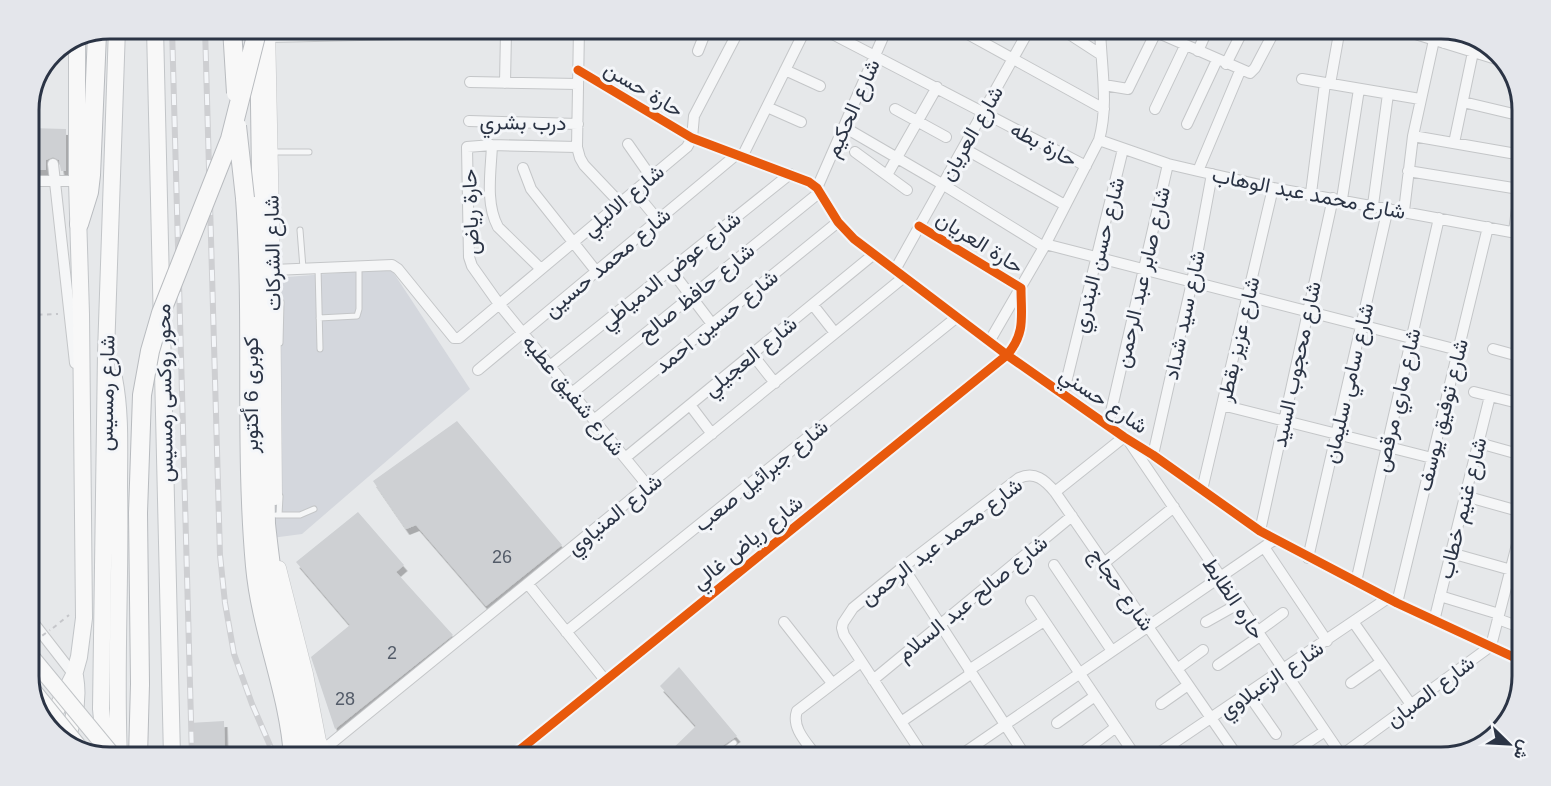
<svg xmlns="http://www.w3.org/2000/svg" width="1551" height="786" font-family="Arial,Vazirmatn,sans-serif">
	<style>
		.built { fill: #d4d7dd }
		.building { fill: #ced0d3; filter: url(#shadow) }
		.lines { fill: none; stroke-linecap: round; stroke-linejoin: round }
		.service-casing { stroke: #c4c6c8; stroke-width: 7 }
		.minor-casing { stroke: #c4c6c8; stroke-width: 12 }
		.secondary-casing { stroke: #c4c6c8; stroke-width: 15 }
		.primary-casing { stroke: #c2c5c8; stroke-width: 18 }
		.motorway-casing { stroke: #b8bbbf; stroke-width: 20 }
		.path { stroke: #c5c6ca; stroke-width: 2; stroke-dasharray: 4.5 4.5; stroke-linecap: butt }
		.service { stroke: #f5f6f7; stroke-width: 5 }
		.minor { stroke: #f5f6f7; stroke-width: 10 }
		.secondary { stroke: #f8f8f8; stroke-width: 14 }
		.primary { stroke: #f8f8f8; stroke-width: 16 }
		.motorway { stroke: #f8f8f8; stroke-width: 18 }
		.rail-casing { stroke: #cecfd2; stroke-width: 6 }
		.rail { stroke: #f4f6f9; stroke-width: 4; stroke-dasharray: 11; stroke-linecap: butt }
		.primary-bridge-casing { stroke: #c2c5c8; stroke-width: 18; stroke-linecap: butt }
		.motorway-bridge-casing { stroke: #b8bbbf; stroke-width: 20; stroke-linecap: butt }
		.path-bridge { stroke: #c5c6ca; stroke-width: 2; stroke-dasharray: 4.5 4.5; stroke-linecap: butt }
		.primary-bridge { stroke: #f8f8f8; stroke-width: 16 }
		.motorway-bridge { stroke: #f8f8f8; stroke-width: 18 }
		.cycleway-casing { stroke: #f4f6f9; stroke-width: 13 }
		.cycleway { stroke: #e8590c; stroke-width: 9 }
		.labels { text-anchor: middle; dominant-baseline: central; stroke-width: 6; stroke-linejoin: round; paint-order: stroke }
		.number-label { font-size: 18px; fill: #545c69 }
		.street-label { font-size: 21px; fill: #2b3445; stroke: #f4f6f9 }
		.rim { fill: none; stroke: #2b3445; stroke-width: 3 }
	</style>
	<defs>
		<filter id="shadow"><feDropShadow dx="3.5" dy="6" stdDeviation="0" flood-color="#0004"/></filter>
	</defs>
	<rect width="100%" height="100%" fill="#e6e8ea"/>
	<!-- built -->
	<path class="built" d="M 391,269 L 470,389 L 302,534 L 264,539 L 261,279 Z"/>
	<!-- building -->
	<path class="building" d="M 29,128 L 66,129 L 66,171 L 61,171 L 59,160 L 53,157 L 46,160 L 46,170 L 29,170 Z
		M 457,421 L 562,545 L 486,606 L 416,525 L 406,529 L 373,481 Z
		M 358,512 L 404,565 L 396,572 L 453,635 L 335,729 L 311,657 L 350,625 L 296,562 Z
		M 679,667 L 737,736 L 712,753 L 709,758 L 663,758 L 696,726 L 660,686 Z
		M 224,721 L 225,758 L 190,758 L 189,723 Z"/>
	<g class="lines">
		<!-- service casing -->
		<g class="service-casing">
			<path id="service" d="M 272,152 L 309,152
				M 300,230 L 303,268
				M 318,267 L 320,349
				M 319,318 L 357,316 L 359,309 L 359,267
				M 280,343 L 281,302
				M 276,515 L 300,515 L 314,509
				M 279,515 L 280,496
				M 715,757 L 734,743"/>
		</g>
		<!-- minor casing -->
		<g class="minor-casing">
			<path id="minor" d="M 579,28 L 577,147 L 580,158 L 584,165 L 620,203
				M 821,28 L 1086,166
				M 957,28 L 1104,109
				M 1060,28 L 1100,54
				M 1147,28 L 1250,73 L 1255,68 L 1276,28
				M 1396,28 L 1506,62
				M 268,37 L 687,28
				M 1444,43 L 1450,31
				M 698,51 L 707,28
				M 1198,51 L 1208,28
				M 1477,53 L 1482,41
				M 1226,64 L 1244,28
				M 578,70 L 692,138 L 809,182 L 817,188 L 838,222 L 854,239 L 1007,355 L 1124,437 L 1153,455 L 1260,531 L 1397,603 L 1522,661
				M 785,70 L 820,86
				M 1302,79 L 1420,99
				M 470,82 L 578,84
				M 505,83 L 506,32
				M 1330,84 L 1340,28
				M 1104,85 L 1128,89 L 1156,32
				M 1463,102 L 1522,116
				M 767,107 L 801,122
				M 895,109 L 946,137
				M 1155,109 L 1185,46
				M 469,121 L 578,124
				M 1187,124 L 1217,60
				M 844,127 L 942,184 L 1044,247
				M 1413,136 L 1522,155
				M 1099,140 L 1168,164 L 1198,171 L 1273,188 L 1522,234
				M 1454,143 L 1473,52
				M 628,144 L 651,177
				M 492,145 C 491,171 485,203 498,227 L 541,269
				M 577,147 L 492,145 L 467,147 L 469,257 L 472,266 L 499,304 L 648,486
				M 963,148 L 1065,205
				M 855,152 L 907,190
				M 742,157 L 806,28
				M 53,164 L 75,363
				M 523,168 L 531,189 L 596,271
				M 1198,171 L 1240,71
				M 1408,171 L 1519,189
				M 887,175 L 937,87
				M 29,181 L 77,181
				M 817,188 L 887,28
				M 634,191 L 658,220
				M 1311,193 L 1325,83
				M 1342,199 L 1359,89
				M 1373,205 L 1388,94
				M 1404,211 L 1413,136 L 1434,40
				M 1514,232 L 1522,169
				M 1045,244 L 1458,350
				M 273,270 L 392,265 L 398,269 L 454,338 L 459,338 L 687,147 L 692,138 L 694,116 L 740,28
				M 671,270 L 712,324
				M 895,270 L 1030,28
				M 813,305 L 835,333
				M 1519,329 L 1522,316
				M 989,342 L 1044,247 L 1099,140 C 1109,104 1101,66 1100,28
				M 1493,349 L 1522,357
				M 752,354 L 775,383
				M 550,366 L 790,174
				M 478,370 L 736,155
				M 1474,392 L 1522,404
				M 572,393 L 820,192
				M 1063,395 L 1123,149
				M 690,405 L 712,434
				M 1222,405 L 1432,458
				M 594,420 L 838,222
				M 1108,425 L 1168,164
				M 1124,437 L 1055,492 L 1238,757
				M 1130,443 L 1342,756
				M 1479,443 L 1522,455
				M 1153,455 L 1192,282 L 1212,174
				M 625,458 L 874,254
				M 1202,490 L 1273,188
				M 1465,496 L 1522,512
				M 1260,531 L 1333,198
				M 1264,547 L 1327,641
				M 1451,553 L 1522,573
				M 1308,558 L 1388,208
				M 1104,563 L 1174,507
				M 1054,565 L 1112,651
				M 903,567 L 1026,757
				M 1356,582 L 1439,218
				M 528,584 L 605,680
				M 1440,596 L 1499,614
				M 1031,601 L 1136,757
				M 1397,603 L 1488,227
				M 29,617 L 74,675
				M 1498,619 L 1522,628
				M 1434,621 L 1490,396
				M 784,622 L 832,683
				M 1206,622 L 1238,604
				M 1354,623 L 1412,706
				M 566,632 L 957,317
				M 1257,632 L 1283,613
				M 1218,665 L 1260,636
				M 1177,669 L 1203,650
				M 969,670 L 1044,621
				M 873,680 L 1072,516
				M 1351,683 L 1381,662
				M 1248,694 L 1276,734
				M 1161,704 L 1188,685
				M 901,722 L 972,673
				M 1057,723 L 1095,696
				M 323,750 L 904,277
				M 1083,752 L 1116,727
				M 511,757 L 1007,355 C 1026,333 1021,316 1021,288 L 919,226
				M 817,757 C 807,743 791,728 797,711 L 861,662
				M 924,757 L 844,635 L 842,628 L 843,623 L 853,608 L 903,567 L 1019,478 C 1035,471 1045,480 1055,492
				M 958,757 L 1274,540
				M 1006,757 L 1020,748
				M 1153,757 L 1388,598
				M 1286,757 L 1325,731
				M 1339,757 L 1491,646 L 1522,525"/>
		</g>
		<!-- secondary casing -->
		<g class="secondary-casing">
			<path id="secondary" d="M 268,28 L 273,270 L 275,498
				M 279,568 L 306,674 L 319,741 L 327,757"/>
		</g>
		<!-- primary casing -->
		<g class="primary-casing">
			<path id="primary" d="M 155,28 L 172,757
				M 114,378 C 121,413 119,451 119,487 C 121,577 115,668 119,757
				M 48,726 L 74,675 L 79,657 L 84,618 L 81,314 L 77,181 L 77,42
				M 65,741 C 75,720 79,699 75,676
				M 105,750 L 101,709 L 106,353 L 117,28"/>
		</g>
		<!-- motorway casing -->
		<g class="motorway-casing">
			<path id="motorway" d="M 259,35 L 266,524 C 270,560 274,595 283,630 C 294,673 307,713 308,757
				M 245,198 C 254,321 244,444 255,566 C 261,632 289,692 293,757
				M 79,224 L 89,192 L 91,175 L 97,34
				M 138,757 L 140,684"/>
		</g>
		<!-- path -->
		<path class="path" d="M 29,315 L 58,314
			M 53,628 L 69,615"/>
		<!-- service -->
		<use href="#service" class="service"/>
		<!-- minor -->
		<use href="#minor" class="minor"/>
		<!-- secondary -->
		<use href="#secondary" class="secondary"/>
		<!-- primary -->
		<use href="#primary" class="primary"/>
		<!-- motorway -->
		<use href="#motorway" class="motorway"/>
		<!-- rail casing -->
		<g class="rail-casing">
			<path id="rail" d="M 172,28 L 192,757
				M 205,28 L 220,555 L 225,603 L 234,654 L 252,704 L 275,757"/>
		</g>
		<!-- rail -->
		<use href="#rail" class="rail"/>
		<!-- primary-bridge casing -->
		<g class="primary-bridge-casing">
			<path id="primary-bridge" d="M 29,654 L 114,757
				M 31,688 L 82,751"/>
		</g>
		<!-- motorway-bridge casing -->
		<g class="motorway-bridge-casing">
			<path id="motorway-bridge" d="M 232,28 L 236,93
				M 237,126 L 245,198
				M 140,684 L 138,513 L 142,395 L 150,351 L 161,313 L 230,139 L 258,28"/>
		</g>
		<!-- path-bridge -->
		<path class="path-bridge" d="M 35,641 L 50,630"/>
		<!-- primary-bridge -->
		<use href="#primary-bridge" class="primary-bridge"/>
		<!-- motorway-bridge -->
		<use href="#motorway-bridge" class="motorway-bridge"/>
		<!-- cycleway casing -->
		<g class="cycleway-casing">
			<path id="cycleway" d="M 578,70 L 692,138 L 809,182 L 817,188 L 838,222 L 854,239 L 1007,355 L 1124,437 L 1153,455 L 1260,531 L 1397,603 L 1522,661
				M 511,757 L 1007,355 C 1026,333 1021,316 1021,288 L 919,226"/>
		</g>
		<!-- cycleway -->
		<use href="#cycleway" class="cycleway"/>
	</g>
	<g class="labels">
		<!-- number labels -->
		<g class="number-label">
			<text x="502" y="557">26</text>
			<text x="392" y="653">2</text>
			<text x="345" y="699">28</text>
		</g>
		<!-- street labels -->
		<g class="street-label">
			<text transform="translate(644 89) rotate(31)">حارة حسن</text>
			<text transform="translate(852 108) rotate(-66)">شارع الحكيم</text>
			<text transform="translate(523 122) rotate(1)">درب بشري</text>
			<text transform="translate(971 133) rotate(-60)">شارع العريان</text>
			<text transform="translate(1044 144) rotate(28)">حارة بطه</text>
			<text transform="translate(1309 193) rotate(11)">شارع محمد عبد الوهاب</text>
			<text transform="translate(623 200) rotate(-40)">شارع الاليلي</text>
			<text transform="translate(470 212) rotate(-92)">حارة رياض</text>
			<text transform="translate(980 242) rotate(32)">حارة العريان</text>
			<text transform="translate(272 253) rotate(-91)">شارع الشركات</text>
			<text transform="translate(1098 255) rotate(-76)">شارع حسن البندري</text>
			<text transform="translate(607 262) rotate(-40)">شارع محمد حسين</text>
			<text transform="translate(670 270) rotate(-39)">شارع عوض الدمياطي</text>
			<text transform="translate(1142 277) rotate(-77)">شارع صابر عبد الرحمن</text>
			<text transform="translate(696 292) rotate(-39)">شارع حافظ صالح</text>
			<text transform="translate(1184 315) rotate(-78)">شارع سيد شداد</text>
			<text transform="translate(716 321) rotate(-39)">شارع حسين احمد</text>
			<text transform="translate(1238 339) rotate(-77)">شارع عزيز بقطر</text>
			<text transform="translate(750 356) rotate(-39)">شارع العجيلي</text>
			<text transform="translate(1296 364) rotate(-78)">شارع محجوب السيد</text>
			<text transform="translate(1348 383) rotate(-77)">شارع سامي سليمان</text>
			<text transform="translate(106 393) rotate(-89)">شارع رمسيس</text>
			<text transform="translate(164 393) rotate(-91)">محور روكسى رمسيس</text>
			<text transform="translate(250 395) rotate(-90)">كوبرى 6 أكتوبر</text>
			<text transform="translate(574 395) rotate(51)">شارع شفيق عطيه</text>
			<text transform="translate(1104 400) rotate(34)">شارع حسني</text>
			<text transform="translate(1397 400) rotate(-77)">شارع ماري مرقص</text>
			<text transform="translate(1442 415) rotate(-76)">شارع توفيق يوسف</text>
			<text transform="translate(761 475) rotate(-39)">شارع جبرائيل صعب</text>
			<text transform="translate(1462 508) rotate(-76)">شارع غنيم خطاب</text>
			<text transform="translate(614 514) rotate(-39)">شارع المنياوي</text>
			<text transform="translate(941 541) rotate(-37)">شارع محمد عبد الرحمن</text>
			<text transform="translate(747 542) rotate(-39)">شارع رياض غالي</text>
			<text transform="translate(1122 589) rotate(55)">شارع حجاج</text>
			<text transform="translate(972 598) rotate(-39)">شارع صالح عبد السلام</text>
			<text transform="translate(1234 598) rotate(56)">حاره الظابط</text>
			<text transform="translate(1271 679) rotate(-34)">شارع الزعبلاوي</text>
			<text transform="translate(1430 691) rotate(-37)">شارع الصبان</text>
		</g>
	</g>
	<!-- crop -->
	<path d="M0 0H1551V786H0ZM110 39H1441A71 71 0 0 1 1512 110V676A71 71 0 0 1 1441 747H110A71 71 0 0 1 39 676V110A71 71 0 0 1 110 39Z" fill="#e4e6eb" fill-rule="evenodd"/>
	<path class="rim" d="M110 39H1441A71 71 0 0 1 1512 110V676A71 71 0 0 1 1441 747H110A71 71 0 0 1 39 676V110A71 71 0 0 1 110 39Z"/>
	<!-- north arrow -->
	<g transform="translate(1509 744) rotate(114)" stroke="#f4f6f9" stroke-width="4.5" paint-order="stroke">
	<path d="M0-4.5L10 22L0 15L-10 22Z" fill="#2b3445"/>
	<text y="-9" font-size="16" font-weight="bold" text-anchor="middle" fill="#2b3445">ش</text>
	</g>
</svg>
